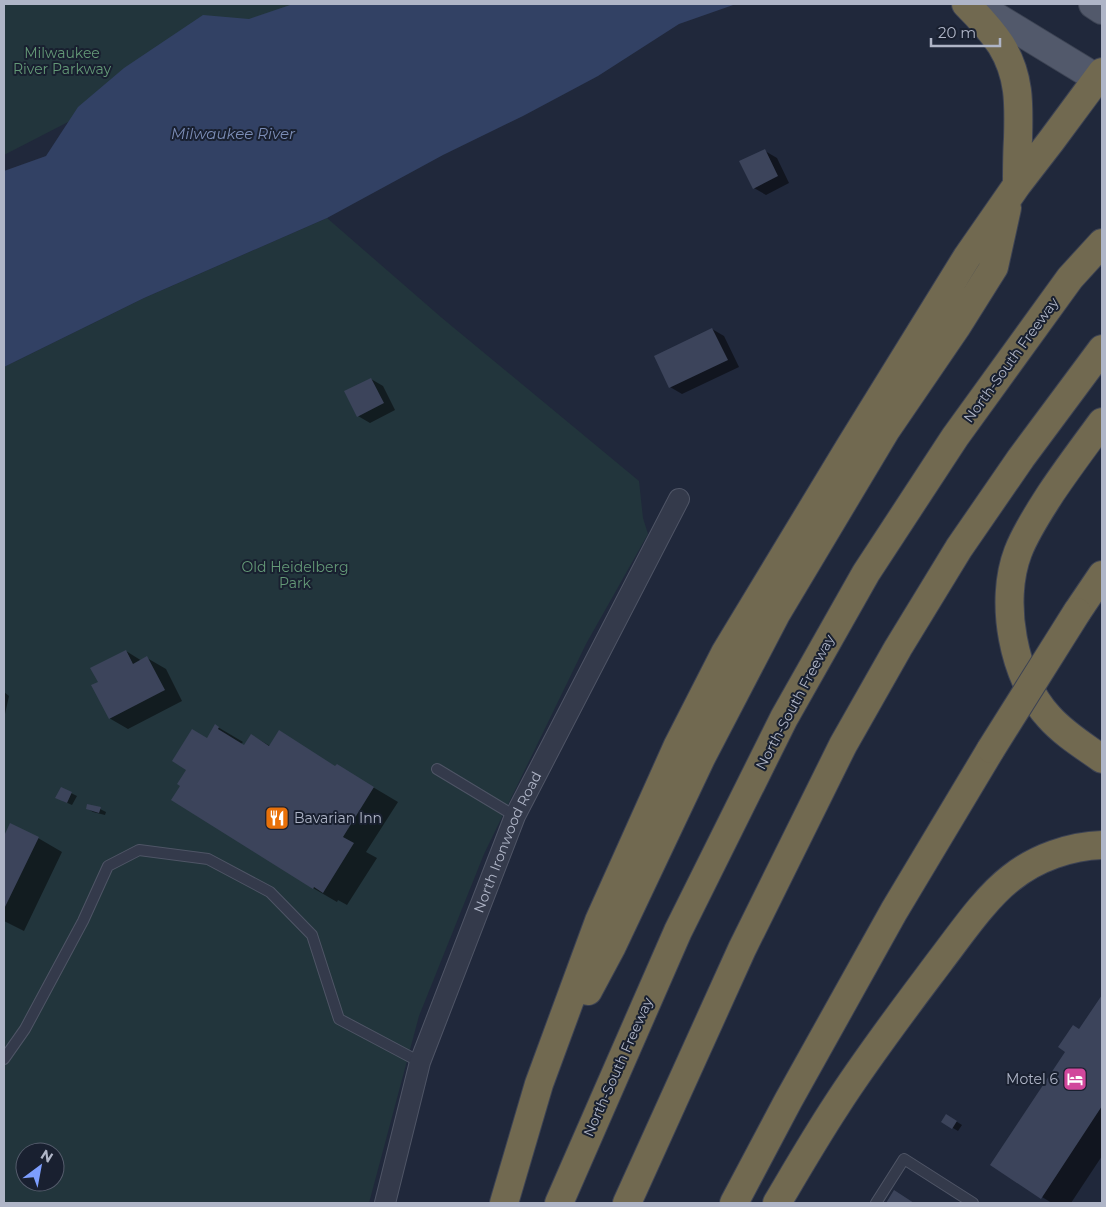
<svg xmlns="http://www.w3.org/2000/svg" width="1106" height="1207" font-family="Montserrat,sans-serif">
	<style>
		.green { fill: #22353c; fill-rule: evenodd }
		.water { fill: #324164 }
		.shadow { fill: #0007 }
		.building { fill: #3c445b }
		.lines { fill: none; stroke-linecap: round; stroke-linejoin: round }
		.service-casing { stroke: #4f5566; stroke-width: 12 }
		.minor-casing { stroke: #4f5566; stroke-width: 22 }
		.primary-casing { stroke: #3d4454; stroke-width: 30 }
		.motorway-casing { stroke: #3c4253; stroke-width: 30 }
		.service { stroke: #343a4b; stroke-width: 10 }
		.minor { stroke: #343a4b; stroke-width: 20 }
		.primary { stroke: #52596b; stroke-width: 28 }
		.motorway { stroke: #716950; stroke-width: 28 }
		.motorway-bridge-casing { stroke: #3c4253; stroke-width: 30; stroke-linecap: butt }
		.motorway-bridge { stroke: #716950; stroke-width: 28 }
		.labels { text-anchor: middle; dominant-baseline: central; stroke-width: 4; stroke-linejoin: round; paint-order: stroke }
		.park-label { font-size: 14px; fill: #649977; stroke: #192030 }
		.street-label { font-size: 14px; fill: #afb5c7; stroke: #192030 }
		.poi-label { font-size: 14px; fill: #afb5c7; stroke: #192030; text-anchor: start }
		.water-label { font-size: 15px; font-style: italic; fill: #7c8db6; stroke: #192030 }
	</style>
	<rect width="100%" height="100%" fill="#20283b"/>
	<!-- green -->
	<path class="green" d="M 4,4 L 297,4 L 4,155 Z
		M 327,218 L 442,318 L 639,481 L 643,518 L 648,534 L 586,644 L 484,854 L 419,1016 L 369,1203 L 4,1203 L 4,367 L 144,298 ZM 25,1152 L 55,1152 L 55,1182 L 25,1182 Z"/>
	<!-- water -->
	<path class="water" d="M 293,4 L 736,4 L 679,24 L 598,76 L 523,116 L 443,155 L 327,218 L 144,298 L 4,367 L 4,171 L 46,156 L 78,107 L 124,68 L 203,15 L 249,19 Z"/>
	<!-- shadow -->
	<path class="shadow" d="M 765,151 L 777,158 L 789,183 L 766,195 L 754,188 Z
		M 712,329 L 724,336 L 739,367 L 682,394 L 670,387 Z
		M 371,379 L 383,386 L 395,410 L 370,423 L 358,416 Z
		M 126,651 L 142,661 L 147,658 L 166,669 L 182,701 L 128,729 L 109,718 L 99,682 Z
		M 4,692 L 9,696 L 5,714 L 4,714 Z
		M 216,726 L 243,742 L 241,744 L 245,746 L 251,735 L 270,746 L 336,767 L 361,780 L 398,802 L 366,852 L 377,858 L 347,905 L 338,900 L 337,902 L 313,888 L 207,739 Z
		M 71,793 L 77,796 L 72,805 L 63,801 Z
		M 88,809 L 100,809 L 106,812 L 105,815 L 93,812 Z
		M 11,825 L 38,838 L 62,852 L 24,931 L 4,921 L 4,839 Z
		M 1102,997 L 1102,1156 L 1071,1203 L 1052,1203 L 1042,1197 L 1080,1031 Z
		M 946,1115 L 962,1125 L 958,1131 L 943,1122 Z"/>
	<!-- building -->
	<path class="building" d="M 765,149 L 778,176 L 753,189 L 739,161 Z
		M 712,328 L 728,360 L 669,388 L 654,356 Z
		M 371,378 L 384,403 L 357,417 L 344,391 Z
		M 126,650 L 133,664 L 147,656 L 165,690 L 109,719 L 91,685 L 98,682 L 90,668 Z
		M 215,724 L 219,727 L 218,729 L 244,745 L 251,734 L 269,746 L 279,730 L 335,766 L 337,764 L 374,787 L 343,837 L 354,843 L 323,893 L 314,887 L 313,889 L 171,800 L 180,786 L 177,784 L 186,770 L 172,761 L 192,729 L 207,738 Z
		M 61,787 L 72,792 L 67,803 L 55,798 Z
		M 87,804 L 101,807 L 99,813 L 86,809 Z
		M 10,823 L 39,837 L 4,909 L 4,836 Z
		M 1102,995 L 1102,1106 L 1041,1199 L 990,1165 L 1065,1052 L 1058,1047 L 1073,1025 L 1079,1029 Z
		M 946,1114 L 957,1121 L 952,1129 L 941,1122 Z
		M 894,1190 L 914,1203 L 886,1203 Z"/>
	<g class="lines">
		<!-- service casing -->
		<g class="service-casing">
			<path id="service" d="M 437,769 L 515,816
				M 4,1059 L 25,1029 L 83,921 L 108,866 L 139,850 L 208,859 L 270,892 L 312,935 L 339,1019 L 420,1062
				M 876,1203 L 904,1159 L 973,1203"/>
		</g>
		<!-- minor casing -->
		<g class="minor-casing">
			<g id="minor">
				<path id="s1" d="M 385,1203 L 420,1062 L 515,816 L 679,499"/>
			</g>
		</g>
		<!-- primary casing -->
		<g class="primary-casing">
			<path id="primary" d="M 975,4 L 1098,79
				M 1093,4 L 1102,10"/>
		</g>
		<!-- motorway casing -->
		<g class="motorway-casing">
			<path id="motorway" d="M 966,4 C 979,17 991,30 1001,45 C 1020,76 1019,104 1018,139 C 1017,154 1017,170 1017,185
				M 1102,422 C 1085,445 1067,469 1051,493 C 1039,512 1026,531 1018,552 C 999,601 1013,678 1049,717 C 1064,734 1084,746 1102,759
				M 1077,612 L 1102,575
				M 588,991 L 611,948 L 701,758 L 776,614 L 886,430 L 957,326 L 994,267 L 1007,208
				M 504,1203 L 539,1084 L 599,921 L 678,745 L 725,653 L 849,448 L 967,257 L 1017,185 L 1051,141 L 1102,72
				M 559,1203 L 678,931 L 784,718 L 866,573 L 955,437 L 1070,278 L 1102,243
				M 627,1203 L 742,949 L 843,745 L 898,648 L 959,548 L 1021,458 L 1102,349
				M 734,1203 L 788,1101 L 894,911 L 991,749
				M 777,1203 C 796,1171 815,1138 836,1106 C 868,1056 904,1009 940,961 C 960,935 985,898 1011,878 C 1036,858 1070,846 1102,845"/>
		</g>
		<!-- service -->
		<use href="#service" class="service"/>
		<!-- minor -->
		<use href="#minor" class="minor"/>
		<!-- primary -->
		<use href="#primary" class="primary"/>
		<!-- motorway -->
		<use href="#motorway" class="motorway"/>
		<!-- motorway-bridge casing -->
		<g class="motorway-bridge-casing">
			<path id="motorway-bridge" d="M 991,749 L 1077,612"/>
		</g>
		<!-- motorway-bridge -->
		<use href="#motorway-bridge" class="motorway-bridge"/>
	</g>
	<!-- icons -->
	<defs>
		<g id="restaurant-square" transform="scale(1.25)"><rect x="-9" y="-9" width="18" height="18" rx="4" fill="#e8710a" stroke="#192030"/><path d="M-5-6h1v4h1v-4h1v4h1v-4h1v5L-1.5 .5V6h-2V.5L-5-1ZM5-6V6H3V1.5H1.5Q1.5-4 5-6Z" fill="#fff"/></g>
		<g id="hotel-square" transform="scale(1.25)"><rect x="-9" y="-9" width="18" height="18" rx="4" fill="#d1479c" stroke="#192030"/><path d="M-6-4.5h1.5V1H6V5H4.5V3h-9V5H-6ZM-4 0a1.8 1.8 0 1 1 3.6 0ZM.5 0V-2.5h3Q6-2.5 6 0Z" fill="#fff"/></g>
	</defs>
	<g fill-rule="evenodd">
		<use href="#restaurant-square" x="277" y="818"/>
		<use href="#hotel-square" x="1075" y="1079"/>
	</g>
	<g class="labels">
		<!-- park labels -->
		<g class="park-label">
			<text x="62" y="53">Milwaukee<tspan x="62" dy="16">River Parkway</tspan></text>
			<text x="295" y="567">Old Heidelberg<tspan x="295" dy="16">Park</tspan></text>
		</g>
		<!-- street labels -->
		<g class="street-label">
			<text transform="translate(1011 360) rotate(-54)">North-South Freeway</text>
			<text transform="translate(795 702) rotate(-62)">North-South Freeway</text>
			<text stroke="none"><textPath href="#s1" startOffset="382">North Ironwood Road</textPath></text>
			<text transform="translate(618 1067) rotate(-66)">North-South Freeway</text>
		</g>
		<!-- poi labels -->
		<g class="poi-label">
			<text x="294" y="818">Bavarian Inn</text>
			<text x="1058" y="1079" text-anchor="end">Motel 6</text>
		</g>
		<!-- water labels -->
		<g class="water-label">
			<text x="233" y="133">Milwaukee River</text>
		</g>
	</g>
	<!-- border -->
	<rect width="1106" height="1207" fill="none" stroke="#afb5c7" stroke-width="10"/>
	<!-- north arrow -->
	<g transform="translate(40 1167) rotate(32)"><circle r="24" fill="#192030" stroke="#555c6c"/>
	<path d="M0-4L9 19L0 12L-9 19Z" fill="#7d9efe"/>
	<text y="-8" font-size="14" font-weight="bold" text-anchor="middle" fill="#afb5c7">N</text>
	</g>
	<!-- scale -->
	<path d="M931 38v8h69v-8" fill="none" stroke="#afb5c7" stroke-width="2.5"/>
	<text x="938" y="38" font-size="15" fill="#afb5c7" stroke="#192030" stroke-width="4" paint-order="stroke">20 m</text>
</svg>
